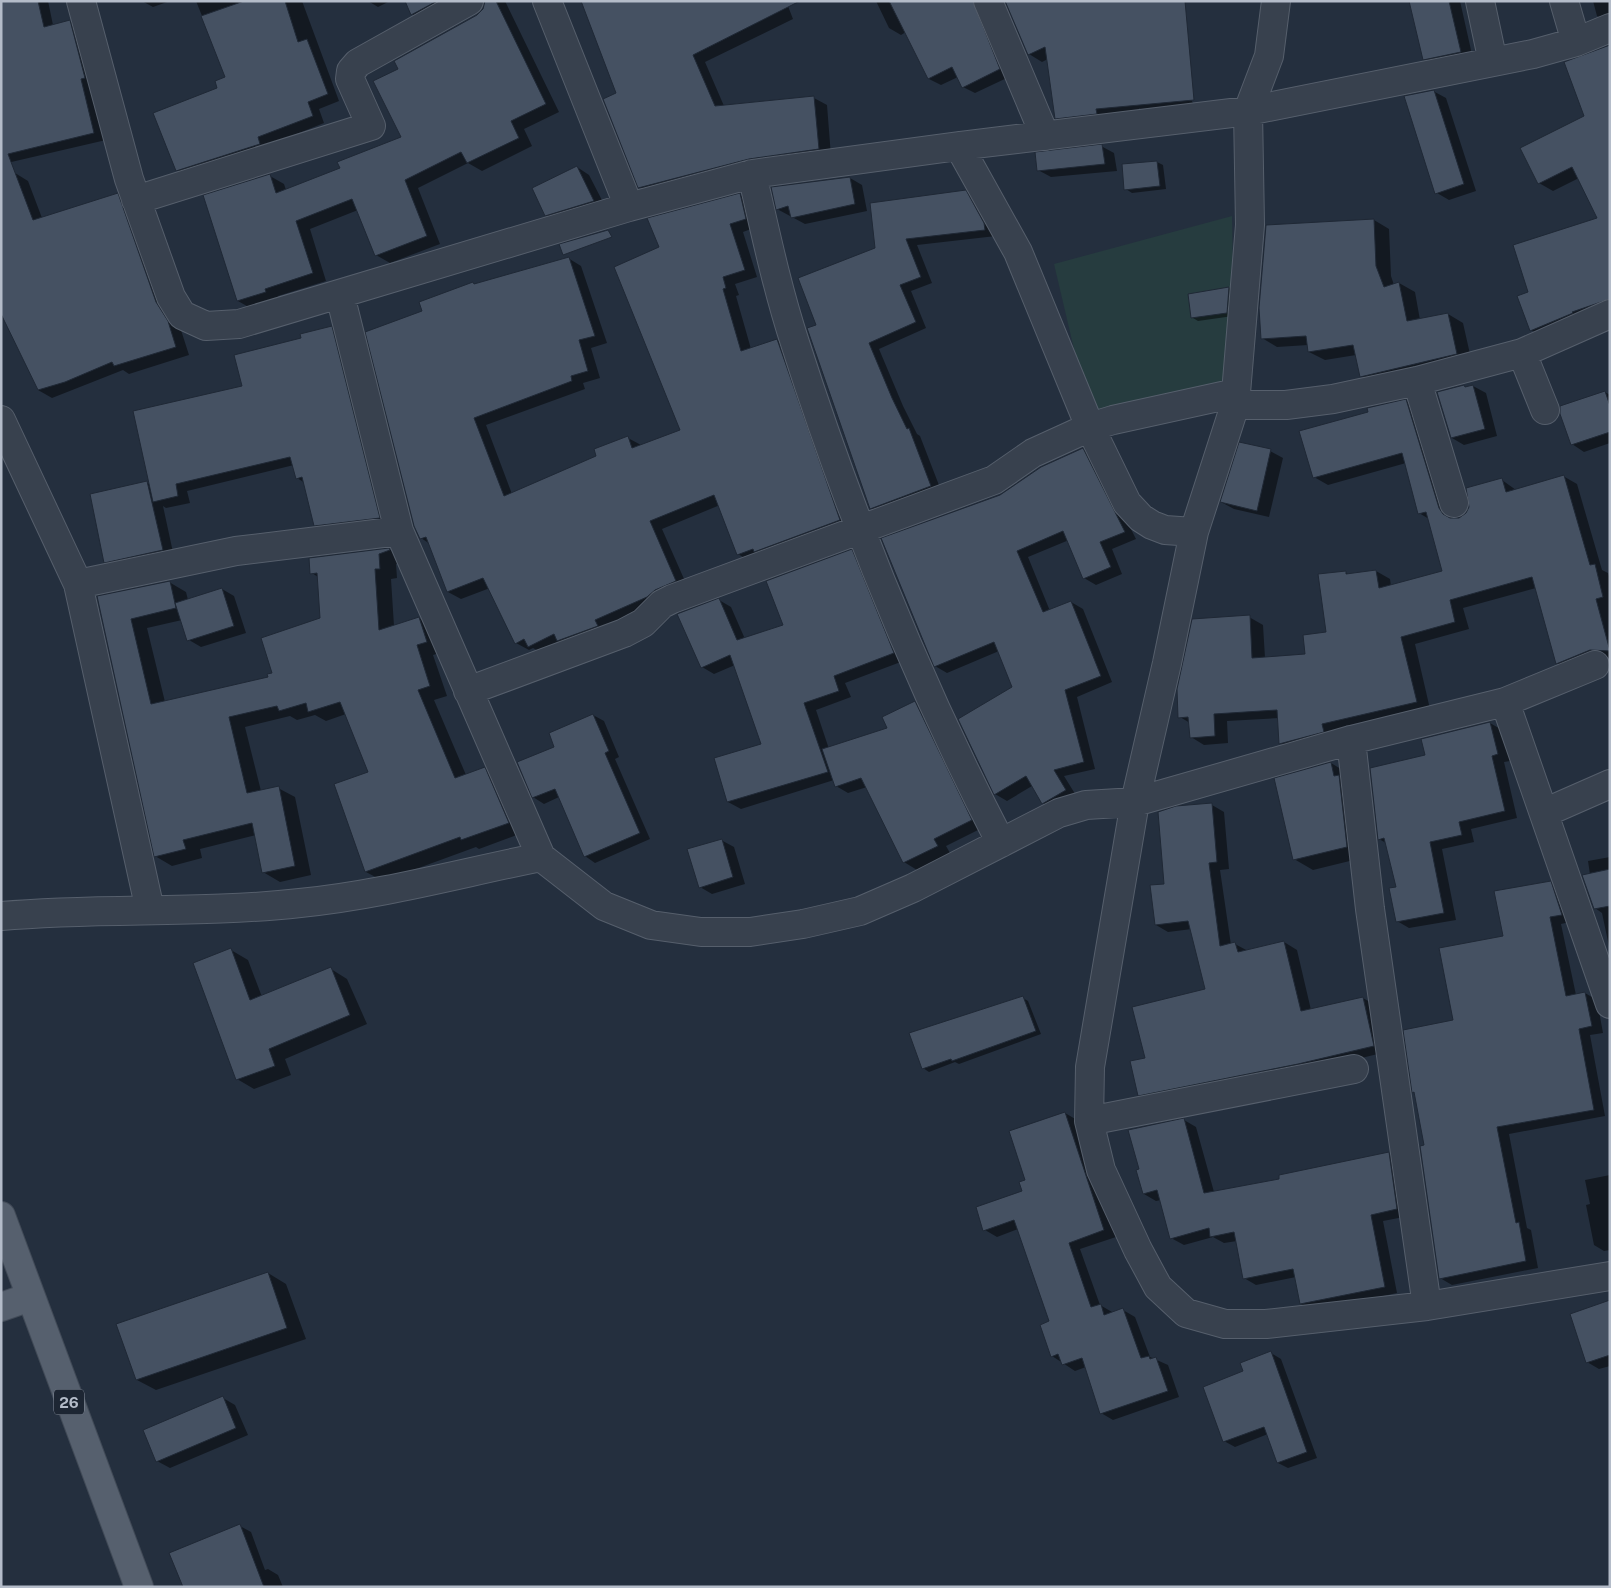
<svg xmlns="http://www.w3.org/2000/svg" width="1611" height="1588" font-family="'Public Sans',sans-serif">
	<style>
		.green { fill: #263c3f }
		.shadow { fill: #0007 }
		.building { fill: #455162; stroke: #1f2835 }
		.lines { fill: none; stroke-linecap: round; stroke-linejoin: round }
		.minor-casing { stroke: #565f6c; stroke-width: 30 }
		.major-casing { stroke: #414a57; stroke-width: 30 }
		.minor { stroke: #38414e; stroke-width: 28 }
		.major { stroke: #56606e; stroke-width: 28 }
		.labels { text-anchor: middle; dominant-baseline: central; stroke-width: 4; stroke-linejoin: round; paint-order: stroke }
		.shield { fill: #1d2633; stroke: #878f9c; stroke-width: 1 }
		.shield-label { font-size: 15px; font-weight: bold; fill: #b4bcc9 }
	</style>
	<rect width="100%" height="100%" fill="#242f3e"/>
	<!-- green -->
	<path class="green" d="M 1232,216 L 1235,385 L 1090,417 L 1054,264 Z"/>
	<!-- shadow -->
	<path class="shadow" d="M 1,1 L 48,1 L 53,25 L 70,21 L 82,28 L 106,140 L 7,163 Z
		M 142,1 L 170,1 L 153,7 Z
		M 196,1 L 302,1 L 339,101 L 319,109 L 324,123 L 189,177 L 177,170 L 219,89 L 227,78 Z
		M 368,1 L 390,1 L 378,7 Z
		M 406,1 L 464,1 L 426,22 L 412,14 Z
		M 486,1 L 505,1 L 559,112 L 524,129 L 532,146 L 482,171 L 468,163 L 418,188 L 440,244 L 390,263 L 376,255 L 358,210 L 310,229 L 326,281 L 278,296 L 279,300 L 252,309 L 238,301 L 270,176 L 284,184 L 286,190 L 341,168 L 402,137 L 400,70 L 477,16 L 484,9 Z
		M 786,1 L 793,19 L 705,62 L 724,106 L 814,98 L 827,105 L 831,156 L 652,195 L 639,187 L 618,94 Z
		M 876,1 L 985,1 L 1011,76 L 975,93 L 963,87 L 958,77 L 941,85 L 929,79 L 906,32 L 901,35 L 889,28 Z
		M 1006,1 L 1142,3 L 1197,111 L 1152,116 L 1139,108 L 1141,113 L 1069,125 L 1056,118 L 1048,59 L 1042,62 L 1029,54 Z
		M 1411,1 L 1460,1 L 1473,59 L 1436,66 L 1424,59 Z
		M 1593,1 L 1610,1 L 1610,23 L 1597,16 Z
		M 1610,46 L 1610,311 L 1544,338 L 1531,330 L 1530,292 L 1599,219 L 1579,178 L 1553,191 L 1539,183 L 1586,116 Z
		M 1433,91 L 1446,98 L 1476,191 L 1449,200 L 1437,193 Z
		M 1101,146 L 1114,153 L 1117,171 L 1051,177 L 1038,170 Z
		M 1157,162 L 1163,165 L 1166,189 L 1132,193 L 1126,189 Z
		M 577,167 L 589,175 L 606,208 L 559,222 L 546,215 Z
		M 15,173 L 28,181 L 42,218 L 117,195 L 131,203 L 170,311 L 181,330 L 189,355 L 129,374 L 123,370 L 52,398 L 38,390 Z
		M 850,178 L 862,185 L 867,211 L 805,224 L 777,209 Z
		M 965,191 L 977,198 L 996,236 L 917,245 L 932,283 L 911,291 L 926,328 L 879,349 L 903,406 L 917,434 L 920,436 L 942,493 L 882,515 L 871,508 L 818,326 L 876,249 Z
		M 740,195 L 753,202 L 759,226 L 743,232 L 757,277 L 735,284 L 739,295 L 736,296 L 751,349 L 777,340 L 790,348 L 853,527 L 751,562 L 738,554 L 720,505 L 662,529 L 688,588 L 660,604 L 542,653 L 533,648 L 529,650 L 516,643 L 490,588 L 461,599 L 448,592 L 430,544 L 421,538 L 424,312 L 473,283 L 476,285 L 568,258 L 581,266 L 607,343 L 591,348 L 600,378 L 583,383 L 585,389 L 486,425 L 512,494 L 598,457 L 628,438 L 641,445 L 681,430 L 661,248 Z
		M 1374,220 L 1389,229 L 1391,276 L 1394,285 L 1399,283 L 1415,292 L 1420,320 L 1448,314 L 1463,323 L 1472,363 L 1377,385 L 1361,376 L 1356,355 L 1325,360 L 1309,352 L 1308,345 L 1277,347 L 1262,338 Z
		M 1229,288 L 1235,291 L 1233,316 L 1198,321 L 1193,318 L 1189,295 Z
		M 331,327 L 344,335 L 391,524 L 328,532 L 315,525 L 305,483 L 297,478 L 294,465 L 187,491 L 190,503 L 166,508 L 163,506 L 174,557 L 118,569 L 106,562 L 147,483 L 151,485 L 244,387 L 303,338 Z
		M 1464,386 L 1467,388 L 1473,386 L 1486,393 L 1497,436 L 1464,445 L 1452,438 Z
		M 1605,392 L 1610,395 L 1610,443 L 1584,452 L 1572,444 Z
		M 1406,401 L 1420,409 L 1454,519 L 1467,514 L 1502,480 L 1516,490 L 1563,476 L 1577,484 L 1602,570 L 1608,573 L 1610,579 L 1610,658 L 1604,658 L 1571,671 L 1557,663 L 1536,588 L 1463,608 L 1469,629 L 1415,644 L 1430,709 L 1294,751 L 1281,744 L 1279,718 L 1227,721 L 1228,743 L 1204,745 L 1191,737 L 1190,723 L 1180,717 L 1249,617 L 1263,625 L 1265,658 L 1307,656 L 1328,633 L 1345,572 L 1350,575 L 1376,571 L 1390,579 L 1391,586 L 1444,572 L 1429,519 L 1419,513 L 1406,463 L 1328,485 L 1314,477 L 1369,413 Z
		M 1083,449 L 1094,456 L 1136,539 L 1112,549 L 1122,574 L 1096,585 L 1084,578 L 1069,540 L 1028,557 L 1050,611 L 1071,602 L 1083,609 L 1112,682 L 1077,697 L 1095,769 L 1064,776 L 1077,797 L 1055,810 L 1043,803 L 1032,786 L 1007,801 L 995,794 L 1014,687 L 999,651 L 947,673 L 935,666 L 1000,496 Z
		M 1270,451 L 1283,458 L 1269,517 L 1234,509 L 1221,502 Z
		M 389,549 L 407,560 L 396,564 L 397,578 L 391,579 L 394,626 L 419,618 L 436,628 L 443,652 L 433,655 L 447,696 L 434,700 L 466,775 L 485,768 L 502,778 L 525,832 L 479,849 L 476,847 L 383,881 L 366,872 L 370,773 L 346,714 L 326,721 L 315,715 L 297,720 L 290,716 L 245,727 L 261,791 L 278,788 L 295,797 L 311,875 L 280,882 L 263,872 L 256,835 L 200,849 L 202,858 L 172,866 L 155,856 L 98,597 L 169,582 L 186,592 L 188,600 L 222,589 L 234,596 L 246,633 L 201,647 L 189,640 L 182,620 L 147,628 L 165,702 L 270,678 L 321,619 L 318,577 L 312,573 Z
		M 851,551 L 864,558 L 906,660 L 845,683 L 851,697 L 816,710 L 829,749 L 889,729 L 915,702 L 927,709 L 984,827 L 946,846 L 950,853 L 917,870 L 904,862 L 867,787 L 848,793 L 836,786 L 834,780 L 741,809 L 728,802 L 763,745 L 735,665 L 714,674 L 702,667 L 719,600 L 731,607 L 745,639 L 784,626 Z
		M 593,715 L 604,721 L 619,757 L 615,759 L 650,839 L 595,863 L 585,856 L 559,797 L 544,804 L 533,797 L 556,747 Z
		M 1490,723 L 1502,730 L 1510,761 L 1504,762 L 1517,818 L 1471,829 L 1474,842 L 1442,849 L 1456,920 L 1409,928 L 1397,921 L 1397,888 L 1386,843 L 1379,839 L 1427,756 Z
		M 1331,763 L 1349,774 L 1366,857 L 1313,870 L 1294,859 Z
		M 1212,805 L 1224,812 L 1229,869 L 1220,870 L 1231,945 L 1235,944 L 1248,951 L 1284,942 L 1297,950 L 1311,1010 L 1363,998 L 1375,1005 L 1386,1052 L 1312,1070 L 1151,1102 L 1139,1095 L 1146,1059 L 1206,990 L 1192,929 L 1168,932 L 1156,925 L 1165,885 Z
		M 721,840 L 734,847 L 745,884 L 712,894 L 700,887 Z
		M 1610,857 L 1610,951 L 1602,913 L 1595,908 L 1588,861 Z
		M 1550,882 L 1562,889 L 1574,921 L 1561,924 L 1576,995 L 1585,993 L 1597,1000 L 1603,1033 L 1590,1035 L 1605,1116 L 1509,1134 L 1527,1228 L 1531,1230 L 1538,1268 L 1452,1285 L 1440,1278 L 1425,1146 L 1415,1093 L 1413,1092 L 1504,937 Z
		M 231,950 L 248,960 L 262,997 L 331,969 L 347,979 L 367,1024 L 285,1059 L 291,1075 L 254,1089 L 237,1079 L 194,964 Z
		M 1023,998 L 1028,1001 L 1041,1034 L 959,1064 L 955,1062 L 929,1072 L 923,1068 Z
		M 1065,1113 L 1077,1120 L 1116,1237 L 1080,1249 L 1100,1305 L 1112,1312 L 1123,1310 L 1135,1317 L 1150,1357 L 1168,1365 L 1179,1397 L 1113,1420 L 1101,1413 L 1086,1367 L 1075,1371 L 1052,1356 L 1051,1322 L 1018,1229 L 997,1237 L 985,1230 L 1024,1192 L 1027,1181 Z
		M 1184,1120 L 1196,1127 L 1214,1192 L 1281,1180 L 1389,1153 L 1401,1160 L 1409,1216 L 1383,1221 L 1397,1293 L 1314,1311 L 1301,1304 L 1296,1277 L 1256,1285 L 1244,1278 L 1237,1241 L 1224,1243 L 1213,1237 L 1184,1245 L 1171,1238 L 1161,1200 L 1156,1201 L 1144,1194 Z
		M 1610,1175 L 1610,1250 L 1604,1251 L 1594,1245 L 1586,1205 L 1590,1204 L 1585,1180 Z
		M 268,1273 L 286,1284 L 306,1339 L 156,1390 L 137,1380 L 118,1325 Z
		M 1610,1302 L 1610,1366 L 1599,1369 L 1587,1362 Z
		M 1271,1353 L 1281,1359 L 1317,1458 L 1288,1468 L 1278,1463 L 1268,1434 L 1235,1447 L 1224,1441 L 1245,1372 Z
		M 223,1398 L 235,1405 L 248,1435 L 170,1468 L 157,1461 Z
		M 240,1526 L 251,1532 L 265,1570 L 268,1569 L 278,1575 L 283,1587 L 185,1587 Z"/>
	<!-- building -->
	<path class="building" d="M 1,1 L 38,1 L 44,27 L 70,20 L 85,78 L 81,79 L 94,133 L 8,154 L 33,220 L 118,193 L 156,302 L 168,321 L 176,347 L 114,366 L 112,362 L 65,382 L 38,390 L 1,314 Z
		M 244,1 L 285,1 L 298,42 L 307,39 L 328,94 L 308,102 L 313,116 L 258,137 L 260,144 L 176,171 L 153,113 L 217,88 L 215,81 L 225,77 L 201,16 Z
		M 405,1 L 437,1 L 411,15 Z
		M 485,1 L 496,1 L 546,104 L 511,121 L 519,138 L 467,163 L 461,152 L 405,180 L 427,236 L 375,256 L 352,199 L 296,221 L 313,273 L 265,289 L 266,292 L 237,301 L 203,195 L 270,174 L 276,193 L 340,168 L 337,162 L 401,137 L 373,81 L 398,69 L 394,61 L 477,15 L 483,9 Z
		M 581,1 L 800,1 L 693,55 L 715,106 L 814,96 L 819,149 L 749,159 L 638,188 L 603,99 L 616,93 Z
		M 889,1 L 973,1 L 1000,69 L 962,88 L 952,67 L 928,79 Z
		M 1005,1 L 1185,1 L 1194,100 L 1096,109 L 1097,114 L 1055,119 L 1045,47 L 1028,55 Z
		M 1409,1 L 1449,1 L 1461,52 L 1423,60 Z
		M 1610,45 L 1610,299 L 1572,312 L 1573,313 L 1530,331 L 1517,296 L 1528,292 L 1513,245 L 1597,218 L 1572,167 L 1538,184 L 1520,148 L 1584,116 L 1564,62 Z
		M 1434,90 L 1464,184 L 1435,194 L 1404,96 Z
		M 1102,144 L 1105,164 L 1037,171 L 1035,152 Z
		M 1157,161 L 1160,186 L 1124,190 L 1122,164 Z
		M 577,166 L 594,201 L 545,216 L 532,188 Z
		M 850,177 L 855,204 L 791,218 L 788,206 L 776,210 L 771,187 Z
		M 966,190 L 984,223 L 985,230 L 906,239 L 921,277 L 900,285 L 916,322 L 869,343 L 892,398 L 907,429 L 909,428 L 931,486 L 870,509 L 807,328 L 816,325 L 798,278 L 875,248 L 870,203 Z
		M 740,193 L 746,219 L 730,224 L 745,270 L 723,277 L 726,288 L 723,289 L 741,351 L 777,339 L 840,520 L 754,552 L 753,549 L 737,555 L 714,495 L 650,521 L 676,581 L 655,590 L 647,597 L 595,620 L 598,626 L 557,641 L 554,634 L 528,647 L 524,639 L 515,644 L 483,578 L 447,592 L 426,537 L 420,539 L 414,526 L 365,332 L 422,311 L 419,302 L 473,282 L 474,284 L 569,257 L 595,336 L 579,340 L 588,371 L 571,376 L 572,381 L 474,418 L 504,496 L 596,456 L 594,449 L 628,436 L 632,448 L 680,430 L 614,267 L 659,247 L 647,218 Z
		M 1374,219 L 1376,266 L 1384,287 L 1399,282 L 1407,321 L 1448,313 L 1457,354 L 1360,377 L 1353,345 L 1308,352 L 1306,336 L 1261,339 L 1259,308 L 1266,225 Z
		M 608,230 L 612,237 L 563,255 L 559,244 Z
		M 1229,287 L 1227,313 L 1191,318 L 1188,294 Z
		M 332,326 L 380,518 L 314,526 L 302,477 L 296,479 L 290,457 L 176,484 L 178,496 L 153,502 L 133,411 L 242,386 L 234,355 L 301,338 L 300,334 Z
		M 1464,385 L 1465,387 L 1473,385 L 1485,429 L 1451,438 L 1437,392 Z
		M 1605,391 L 1610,406 L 1610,432 L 1571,445 L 1560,414 L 1560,406 Z
		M 1406,399 L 1439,508 L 1443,514 L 1450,518 L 1459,518 L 1466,513 L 1469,507 L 1466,488 L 1502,478 L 1506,492 L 1564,475 L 1590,565 L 1595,564 L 1603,597 L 1596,599 L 1610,651 L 1590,650 L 1556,664 L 1532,577 L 1450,600 L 1455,622 L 1401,637 L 1417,702 L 1322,724 L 1324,732 L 1279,744 L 1277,710 L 1214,714 L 1215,736 L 1190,738 L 1188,717 L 1178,718 L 1177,689 L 1192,619 L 1250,615 L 1252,658 L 1305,654 L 1303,635 L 1326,632 L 1318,574 L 1346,571 L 1346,574 L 1376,570 L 1379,588 L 1442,571 L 1426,512 L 1418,514 L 1402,453 L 1313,478 L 1299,431 L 1368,412 L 1367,408 Z
		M 1239,442 L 1271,449 L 1257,511 L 1220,502 Z
		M 1083,448 L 1125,532 L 1100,542 L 1111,567 L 1083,579 L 1063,531 L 1017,551 L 1043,612 L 1071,601 L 1101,676 L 1065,690 L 1084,762 L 1054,770 L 1066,790 L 1042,804 L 1026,776 L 994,795 L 958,719 L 1012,687 L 994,642 L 934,667 L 881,538 L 1000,495 L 1041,467 Z
		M 147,481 L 163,550 L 104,563 L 90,494 Z
		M 389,548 L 390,550 L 379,554 L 380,569 L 375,569 L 379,630 L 419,617 L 427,642 L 417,645 L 430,686 L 418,690 L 455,778 L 485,767 L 509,823 L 461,840 L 460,837 L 365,872 L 334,784 L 368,772 L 340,702 L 308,712 L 306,703 L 279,711 L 277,706 L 229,717 L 247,793 L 279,786 L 295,866 L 262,873 L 252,823 L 183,840 L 186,849 L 154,857 L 97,596 L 170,581 L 176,608 L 131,619 L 151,704 L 268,677 L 267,674 L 272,673 L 261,638 L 320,618 L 317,573 L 310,574 L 309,558 Z
		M 852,549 L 894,653 L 834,676 L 839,691 L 804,703 L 828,772 L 727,802 L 714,758 L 761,744 L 730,655 L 701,668 L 677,614 L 719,598 L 737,640 L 783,625 L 766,581 Z
		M 222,588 L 234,626 L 187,641 L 175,603 Z
		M 915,701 L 972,820 L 934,839 L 938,846 L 903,863 L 861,778 L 835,787 L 822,749 L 887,728 L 882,717 Z
		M 593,714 L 609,751 L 605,753 L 640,833 L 584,857 L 555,789 L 532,798 L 517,762 L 554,747 L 549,733 Z
		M 1490,722 L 1498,754 L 1492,756 L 1505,811 L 1459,822 L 1462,835 L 1430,842 L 1444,913 L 1396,922 L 1389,888 L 1396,887 L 1384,838 L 1378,840 L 1370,768 L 1425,755 L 1421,739 Z
		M 1331,762 L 1334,776 L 1339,775 L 1347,847 L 1293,860 L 1274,778 Z
		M 1212,803 L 1217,862 L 1209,863 L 1220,946 L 1235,942 L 1238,952 L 1284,941 L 1301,1011 L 1363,997 L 1374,1046 L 1298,1064 L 1138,1096 L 1130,1061 L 1145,1058 L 1132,1007 L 1205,989 L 1188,921 L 1155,925 L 1150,885 L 1164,884 L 1158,812 L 1176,806 Z
		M 722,839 L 733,877 L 699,888 L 687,849 Z
		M 1610,869 L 1610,906 L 1594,909 L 1582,875 Z
		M 1551,881 L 1562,915 L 1550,917 L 1566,996 L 1585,992 L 1592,1026 L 1579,1029 L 1594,1110 L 1497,1127 L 1516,1223 L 1519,1222 L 1526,1261 L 1439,1279 L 1420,1146 L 1424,1145 L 1414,1092 L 1412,1093 L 1403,1030 L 1453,1020 L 1439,948 L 1503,936 L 1494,891 Z
		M 231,948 L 250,1000 L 331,967 L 350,1015 L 269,1049 L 275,1066 L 236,1080 L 193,963 Z
		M 1023,996 L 1036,1031 L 952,1061 L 951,1059 L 922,1069 L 909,1033 Z
		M 1065,1112 L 1104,1230 L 1069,1243 L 1091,1307 L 1101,1304 L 1104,1315 L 1123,1308 L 1141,1358 L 1149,1356 L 1150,1359 L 1156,1357 L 1168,1391 L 1100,1414 L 1082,1358 L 1062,1365 L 1058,1354 L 1051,1357 L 1040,1325 L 1049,1321 L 1014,1220 L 983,1231 L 976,1207 L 1022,1191 L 1019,1182 L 1025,1180 L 1009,1131 Z
		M 1184,1118 L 1204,1193 L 1279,1179 L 1279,1175 L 1389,1152 L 1397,1209 L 1371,1215 L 1385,1287 L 1300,1304 L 1293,1269 L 1243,1279 L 1234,1232 L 1210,1237 L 1209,1228 L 1170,1239 L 1157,1190 L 1143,1194 L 1136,1170 L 1139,1169 L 1128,1130 Z
		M 268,1272 L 287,1328 L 136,1380 L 116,1324 Z
		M 1610,1300 L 1610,1355 L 1586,1363 L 1570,1314 Z
		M 1271,1351 L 1307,1452 L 1277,1463 L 1264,1427 L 1223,1442 L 1203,1387 L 1243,1371 L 1240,1363 Z
		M 223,1396 L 236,1428 L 156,1462 L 143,1430 Z
		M 240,1524 L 264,1587 L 183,1587 L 169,1553 Z"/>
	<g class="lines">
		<!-- minor casing -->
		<g class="minor-casing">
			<path id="minor" d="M 81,1 L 129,179 L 171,297 L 182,315 L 206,326 L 239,324 L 629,207
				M 547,1 L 629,207 L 752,174 L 959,146 L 1248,111 L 1533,54 L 1576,42 L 1610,28
				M 988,1 L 1045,136
				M 1276,1 L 1269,56 L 1248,111 L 1250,225 L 1235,405 L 1194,532 L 1167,663 L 1135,802 L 1090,1067 L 1089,1121 L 1101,1170 L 1138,1250 L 1158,1287 L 1186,1313 L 1225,1324 L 1266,1324 L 1427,1306 L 1610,1276
				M 1480,1 L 1493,62
				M 1564,1 L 1576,42
				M 959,146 L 1018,252 L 1090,427 L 1127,503 L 1141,518 L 1152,525 L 1165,530 L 1194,532
				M 752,174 C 765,231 777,288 795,343 C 850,515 918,683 1001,843
				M 136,200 L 371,126 L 350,79 L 351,71 L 358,63 L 469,1
				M 340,295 L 399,531 L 541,857
				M 1522,353 L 1545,410
				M 1417,381 L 1454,503
				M 1235,405 L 1286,405 L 1333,399 L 1417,381 L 1522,353 L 1610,314
				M 1,420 L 78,584 L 150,910
				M 78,584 L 236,551 L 399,531
				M 468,691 L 624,633 L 643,623 L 662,604 L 672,599 L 994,480 L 1033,453 L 1090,427 L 1113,420 L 1236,393
				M 1505,702 L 1610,1004
				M 1351,740 L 1370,909 L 1427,1306
				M 1544,813 L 1610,784
				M 1,916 C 101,907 201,914 300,903 C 381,895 461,873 541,857 L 604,906 L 651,925 L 701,932 L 750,932 L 803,924 L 860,911 L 913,888 L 1059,813 L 1086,805 L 1135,802 L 1351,740 L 1505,702 L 1595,665
				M 1089,1121 L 1354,1069"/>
		</g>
		<!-- major casing -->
		<g class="major-casing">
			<path id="major" d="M 1,1216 L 139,1587
				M 1,1307 L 30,1297"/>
		</g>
		<!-- minor -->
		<use href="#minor" class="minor"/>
		<!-- major -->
		<use href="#major" class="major"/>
	</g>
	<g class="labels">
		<!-- shield labels -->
		<rect class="shield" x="54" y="1389.5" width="30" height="25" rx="4"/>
		<g class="shield-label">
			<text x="69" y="1402">26</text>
		</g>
	</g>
	<!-- border -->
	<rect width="1611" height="1588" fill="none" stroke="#b4bcc9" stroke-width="5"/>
</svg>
